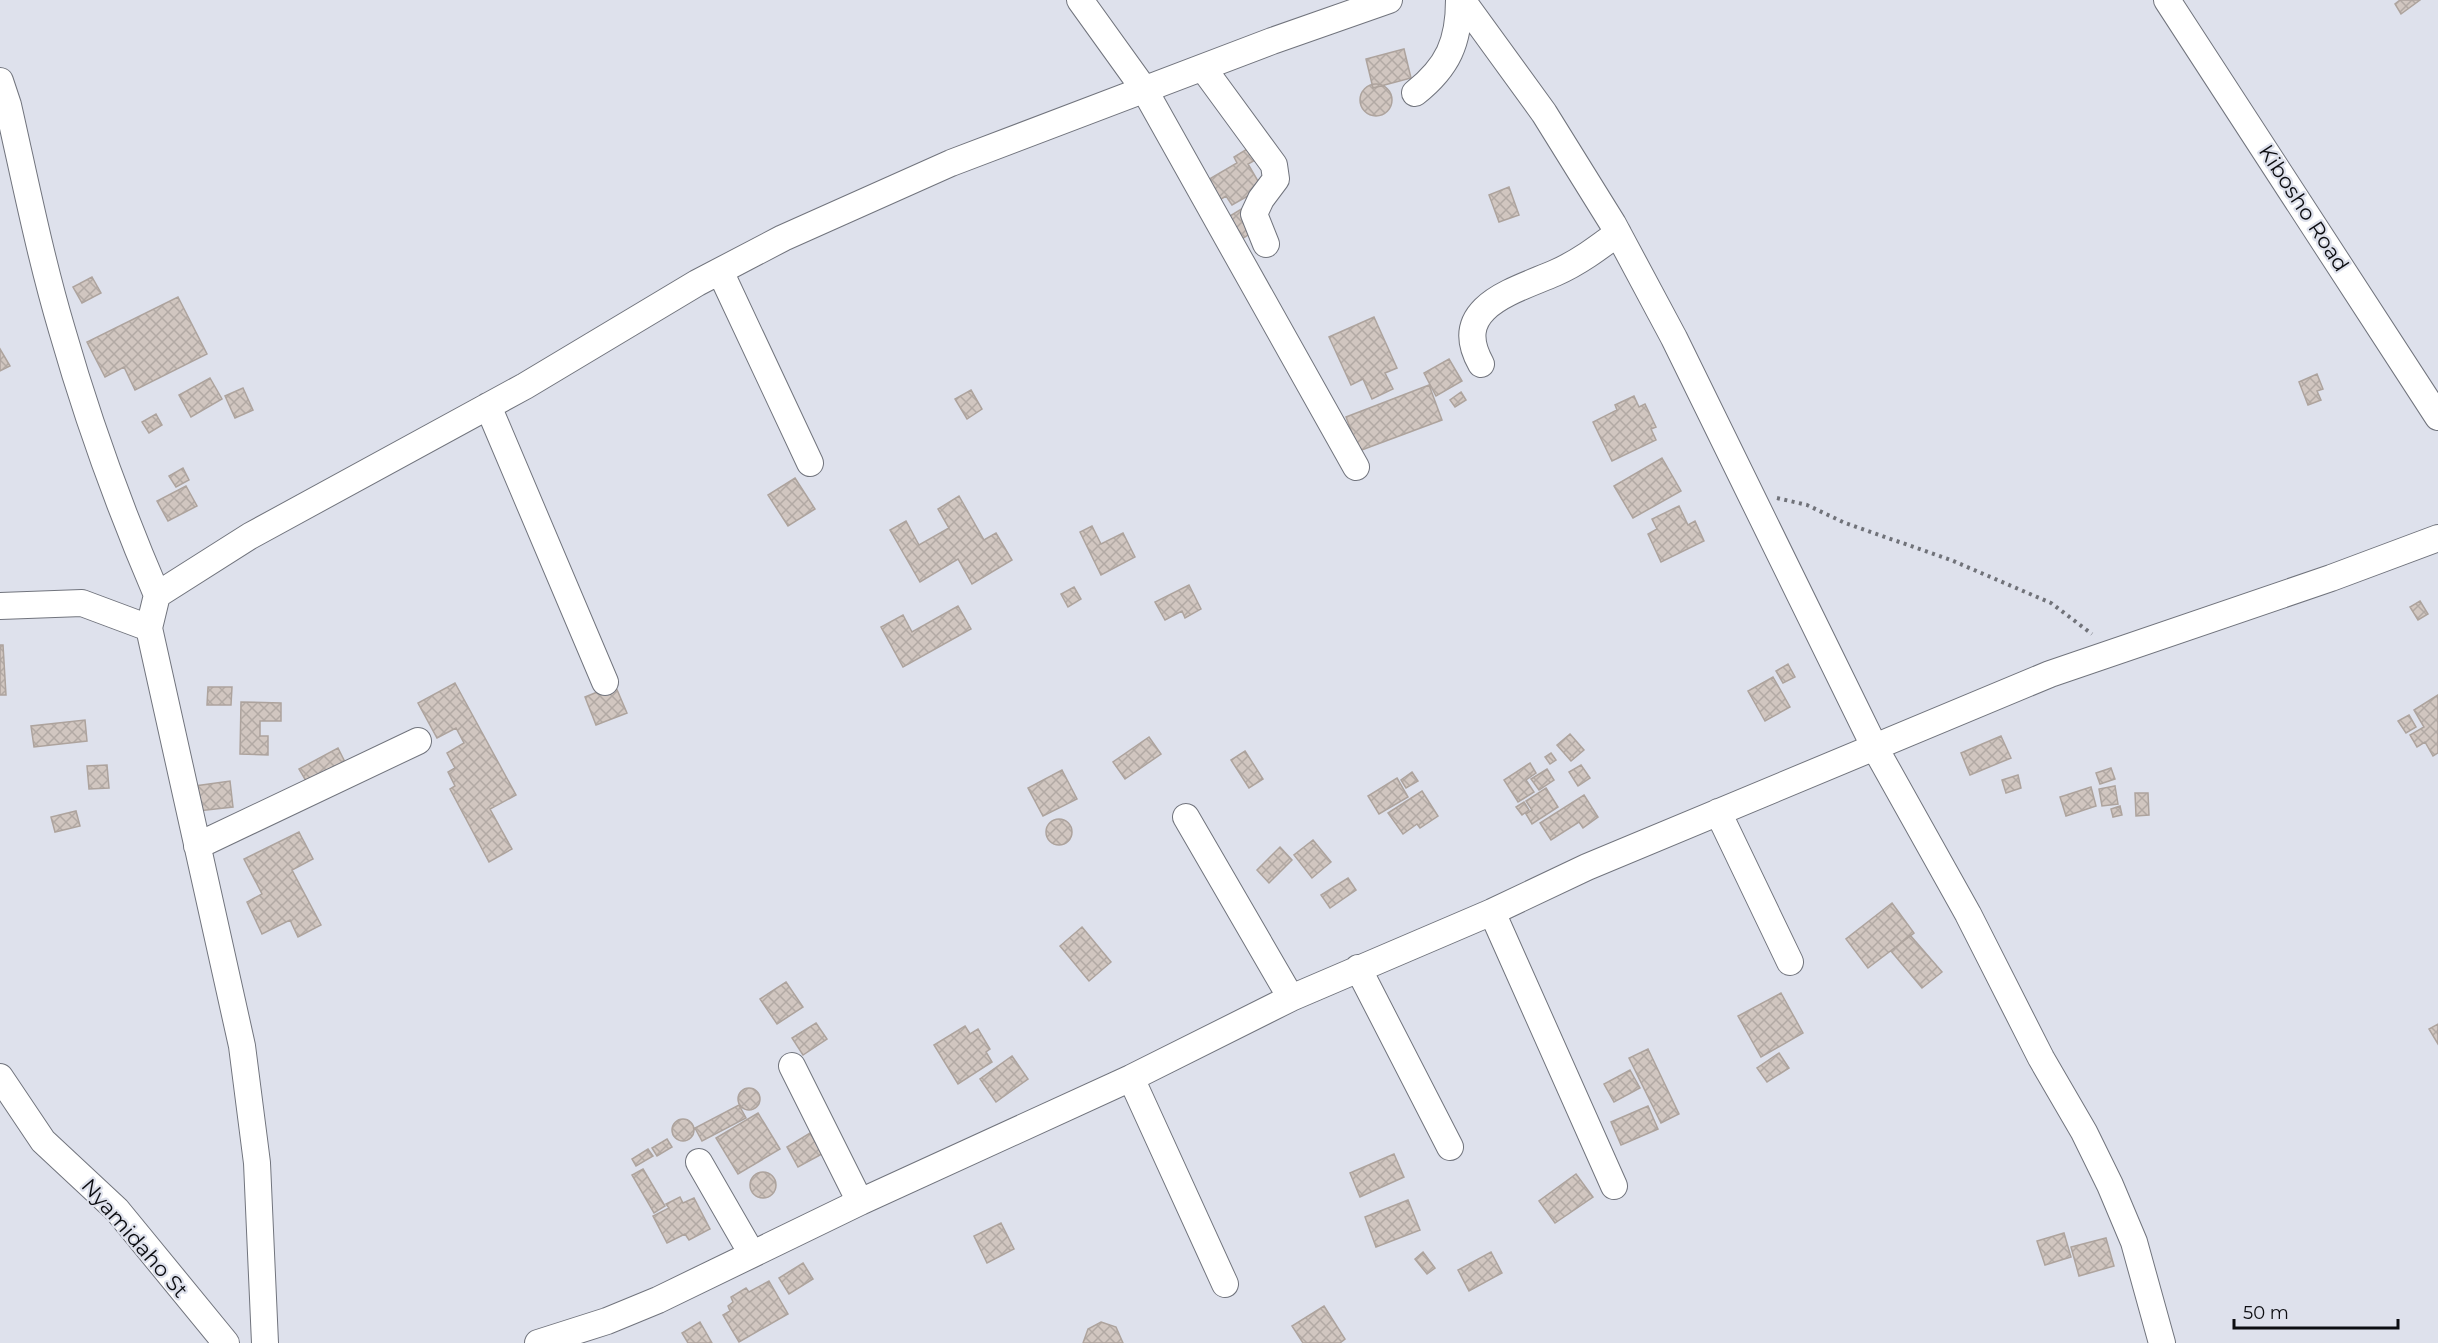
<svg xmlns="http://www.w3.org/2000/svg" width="2438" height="1343" font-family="Montserrat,sans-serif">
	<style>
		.building { fill: url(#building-cross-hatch); stroke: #ada39d; stroke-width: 1.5 }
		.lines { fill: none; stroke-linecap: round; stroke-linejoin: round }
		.minor-casing { stroke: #71747d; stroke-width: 28 }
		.path { stroke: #707279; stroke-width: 4; stroke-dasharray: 3 4.5; stroke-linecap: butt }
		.minor { stroke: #fff; stroke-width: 26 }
		.labels { text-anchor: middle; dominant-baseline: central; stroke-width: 4.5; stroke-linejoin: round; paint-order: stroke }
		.street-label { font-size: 21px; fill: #0d0e12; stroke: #dee1ec }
	</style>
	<defs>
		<pattern id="building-cross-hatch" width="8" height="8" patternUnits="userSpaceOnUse" patternTransform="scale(1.5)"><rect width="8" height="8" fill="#d1c6c0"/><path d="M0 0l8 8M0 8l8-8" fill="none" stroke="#b2a9a4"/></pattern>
	</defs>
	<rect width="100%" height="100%" fill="#dee1ec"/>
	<!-- building -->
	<path class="building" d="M 2400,0 L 2420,0 L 2401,14 L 2395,4 Z
		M 1404,49 L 1411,78 L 1373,88 L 1366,59 Z
		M1360 100a16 16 0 1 1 32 0a16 16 0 1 1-32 0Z
		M 1252,146 L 1259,158 L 1248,164 L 1262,188 L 1232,205 L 1226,196 L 1218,201 L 1206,181 L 1237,163 L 1234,157 Z
		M 1509,187 L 1519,215 L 1499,222 L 1489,195 Z
		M 1243,208 L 1257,229 L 1239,241 L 1225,219 Z
		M 92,277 L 101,293 L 82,303 L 73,287 Z
		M 178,297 L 207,354 L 135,390 L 124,367 L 105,377 L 87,342 Z
		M 1374,317 L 1397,368 L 1385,373 L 1393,389 L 1372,399 L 1363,379 L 1351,385 L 1329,337 Z
		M 0,349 L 10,366 L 0,371 Z
		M 1449,359 L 1462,381 L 1436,396 L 1424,373 Z
		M 2317,374 L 2323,389 L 2317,391 L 2321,400 L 2308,405 L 2299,382 Z
		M 210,378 L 222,399 L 191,417 L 179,395 Z
		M 1429,385 L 1442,420 L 1359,451 L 1346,417 Z
		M 243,388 L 253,410 L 235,418 L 225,396 Z
		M 971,390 L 982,409 L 967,419 L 955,399 Z
		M 1461,392 L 1466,400 L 1455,407 L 1450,400 Z
		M 1634,396 L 1639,407 L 1645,404 L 1656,427 L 1651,429 L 1656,440 L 1612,461 L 1593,422 L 1617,410 L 1615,405 Z
		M 156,414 L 162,425 L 149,433 L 142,422 Z
		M 1662,458 L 1681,491 L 1633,518 L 1614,486 Z
		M 183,468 L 189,480 L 176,487 L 169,476 Z
		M 795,478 L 815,509 L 788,526 L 768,495 Z
		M 186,486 L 197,506 L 168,521 L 157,501 Z
		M 959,496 L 984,540 L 996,533 L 1012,560 L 972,584 L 958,559 L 920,582 L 890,530 L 906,521 L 919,545 L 949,528 L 938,509 Z
		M 1679,506 L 1688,525 L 1695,521 L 1704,541 L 1661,562 L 1648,534 L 1657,529 L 1652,519 Z
		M 1092,526 L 1101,544 L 1123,533 L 1135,557 L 1101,575 L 1080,532 Z
		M 1189,585 L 1201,609 L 1185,618 L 1182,611 L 1165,620 L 1155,602 Z
		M 1074,587 L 1081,599 L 1068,607 L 1061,594 Z
		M 2420,601 L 2428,614 L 2418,620 L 2410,607 Z
		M 958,606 L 971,629 L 903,667 L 881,627 L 903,615 L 912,632 Z
		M 0,645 L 3,645 L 6,695 L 0,695 Z
		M 1788,664 L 1795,677 L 1783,683 L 1776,671 Z
		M 1773,677 L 1790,707 L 1765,721 L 1748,691 Z
		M 455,683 L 516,795 L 490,809 L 512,849 L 489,862 L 450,789 L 455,786 L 448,772 L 455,768 L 447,753 L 464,743 L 456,728 L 437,738 L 418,703 Z
		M 615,685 L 627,713 L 596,725 L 585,697 Z
		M 208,687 L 232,687 L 231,705 L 207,705 Z
		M 2438,695 L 2438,753 L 2433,756 L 2425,742 L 2417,747 L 2410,735 L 2424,727 L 2414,710 Z
		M 241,702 L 281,703 L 281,721 L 260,721 L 260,736 L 268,736 L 268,755 L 240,754 Z
		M 2409,715 L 2416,727 L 2406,733 L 2398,721 Z
		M 85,720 L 87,741 L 34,747 L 31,726 Z
		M 1570,734 L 1584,750 L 1571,761 L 1557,745 Z
		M 2001,736 L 2011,758 L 1970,775 L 1961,753 Z
		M 1149,737 L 1161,754 L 1125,779 L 1113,762 Z
		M 338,748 L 347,766 L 309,786 L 299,769 Z
		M 1245,751 L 1263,779 L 1249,788 L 1231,760 Z
		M 1551,753 L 1556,760 L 1550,764 L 1545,757 Z
		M 1530,763 L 1536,773 L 1526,780 L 1534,792 L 1518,802 L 1504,780 Z
		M 107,765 L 109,788 L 89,789 L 87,766 Z
		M 1581,765 L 1590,778 L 1578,786 L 1569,772 Z
		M 2111,768 L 2115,779 L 2100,784 L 2096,773 Z
		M 1547,769 L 1554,780 L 1539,790 L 1531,779 Z
		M 1062,770 L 1077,799 L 1043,816 L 1028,788 Z
		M 1412,772 L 1418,781 L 1406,788 L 1401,780 Z
		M 2018,775 L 2021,788 L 2006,793 L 2002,780 Z
		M 1397,778 L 1408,797 L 1379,814 L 1368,796 Z
		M 230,781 L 233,807 L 198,811 L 195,786 Z
		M 2115,786 L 2118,804 L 2102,806 L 2099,789 Z
		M 2091,787 L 2096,806 L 2066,816 L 2060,797 Z
		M 1546,788 L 1558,807 L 1532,824 L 1526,814 L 1532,810 L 1526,801 Z
		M 1422,791 L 1438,816 L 1420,828 L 1417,824 L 1403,834 L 1388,813 Z
		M 2135,793 L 2148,793 L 2149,815 L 2136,816 Z
		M 1584,795 L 1598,817 L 1583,828 L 1579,822 L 1551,840 L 1540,823 Z
		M 1524,802 L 1529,810 L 1522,815 L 1516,807 Z
		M 2120,806 L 2122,815 L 2113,817 L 2111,809 Z
		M 76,811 L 80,826 L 55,832 L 51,817 Z
		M1046 832a13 13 0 1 1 26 0a13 13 0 1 1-26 0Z
		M 299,832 L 313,859 L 292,870 L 321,925 L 298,937 L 290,920 L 262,934 L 247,902 L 262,894 L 244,859 Z
		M 1313,840 L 1331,862 L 1312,878 L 1294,855 Z
		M 1280,847 L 1292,860 L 1269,883 L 1257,870 Z
		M 1348,878 L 1356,890 L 1330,908 L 1321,895 Z
		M 1892,903 L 1914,933 L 1868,968 L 1846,939 Z
		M 1082,927 L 1111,962 L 1089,981 L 1060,946 Z
		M 1910,935 L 1942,972 L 1922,988 L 1891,951 Z
		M 786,982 L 803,1007 L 777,1024 L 760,999 Z
		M 1781,993 L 1803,1033 L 1761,1057 L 1738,1016 Z
		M 816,1023 L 827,1039 L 803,1055 L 792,1038 Z
		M 2438,1024 L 2438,1044 L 2429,1029 Z
		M 965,1026 L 970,1034 L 978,1029 L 990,1049 L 986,1052 L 992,1062 L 958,1084 L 934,1045 Z
		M 1648,1049 L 1679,1114 L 1661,1123 L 1629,1058 Z
		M 1779,1053 L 1789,1068 L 1767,1082 L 1757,1068 Z
		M 1012,1056 L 1028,1079 L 996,1102 L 980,1079 Z
		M 1630,1070 L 1640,1088 L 1614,1102 L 1604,1084 Z
		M738 1099a11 11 0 1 1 22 0a11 11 0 1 1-22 0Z
		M 739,1105 L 746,1118 L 702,1141 L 695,1128 Z
		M 1648,1106 L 1658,1129 L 1621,1145 L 1611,1122 Z
		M 758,1113 L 780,1149 L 738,1174 L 716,1138 Z
		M672 1130a11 11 0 1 1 22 0a11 11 0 1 1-22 0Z
		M 810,1133 L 822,1154 L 798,1167 L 787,1147 Z
		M 667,1139 L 672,1147 L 657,1156 L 652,1148 Z
		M 648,1149 L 653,1156 L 636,1166 L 632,1159 Z
		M 1394,1154 L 1404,1177 L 1360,1197 L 1350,1173 Z
		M 643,1169 L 665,1206 L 654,1213 L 632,1175 Z
		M750 1185a13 13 0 1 1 26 0a13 13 0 1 1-26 0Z
		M 1576,1174 L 1593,1197 L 1555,1223 L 1539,1201 Z
		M 680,1197 L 683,1203 L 694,1198 L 710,1229 L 689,1240 L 685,1234 L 667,1243 L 653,1216 L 669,1208 L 666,1204 Z
		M 1408,1200 L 1420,1230 L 1376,1247 L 1365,1217 Z
		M 1001,1223 L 1014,1249 L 987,1263 L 974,1236 Z
		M 2064,1233 L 2071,1257 L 2045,1265 L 2037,1241 Z
		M 2106,1238 L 2114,1266 L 2079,1276 L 2071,1247 Z
		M 1423,1252 L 1435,1268 L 1427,1274 L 1415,1259 Z
		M 1491,1252 L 1502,1273 L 1469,1291 L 1458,1270 Z
		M 803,1263 L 813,1279 L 789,1294 L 779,1278 Z
		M 769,1281 L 788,1314 L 739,1342 L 723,1315 L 730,1311 L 728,1306 L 733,1302 L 731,1297 L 746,1288 L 749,1292 Z
		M 1324,1306 L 1345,1339 L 1340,1343 L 1303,1343 L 1292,1326 Z
		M 700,1322 L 712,1343 L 688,1343 L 682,1333 Z
		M 1101,1322 L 1116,1327 L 1123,1343 L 1083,1343 L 1088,1329 Z"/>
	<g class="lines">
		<!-- minor casing -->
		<g class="minor-casing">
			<path id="minor" d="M 1080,0 L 1144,89 L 1356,467
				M 1462,0 L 1544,113 L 1613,224 L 1674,338 L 1874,746 L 1968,914 L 2041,1058 L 2084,1132 L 2110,1185 L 2134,1242 L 2162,1343
				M 2167,0 L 2438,417
				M 1203,68 L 1274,165 L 1276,179 L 1261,199 L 1254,214 L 1266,244
				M 0,81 L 8,105 C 25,180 40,256 62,330 C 88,421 120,509 157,595
				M 1415,93 C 1448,67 1459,42 1459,0
				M 720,271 L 810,463
				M 1481,364 C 1449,307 1514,291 1555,273 C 1578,263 1598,248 1618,233
				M 488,406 L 605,682
				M 0,606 L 82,603 L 149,628
				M 1718,812 L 1790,962
				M 1186,817 L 1291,998
				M 197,846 L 418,741
				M 1492,912 L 1614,1186
				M 1358,968 L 1450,1147
				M 792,1066 L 860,1202
				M 0,1077 L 43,1141 L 117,1210 L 226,1343
				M 1131,1078 L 1225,1284
				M 699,1162 L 752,1254
				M 265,1343 L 257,1163 L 242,1046 L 149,628 L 157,595 L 250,536 L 525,386 L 697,283 L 783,238 L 951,163 L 1272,41 L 1389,0
				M 538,1343 L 607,1321 L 658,1300 L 860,1202 L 1131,1078 L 1291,998 L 1492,912 L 1587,867 L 2050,674 L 2331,578 L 2438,538"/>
		</g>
		<!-- path -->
		<path class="path" d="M 1777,498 L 1807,505 L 1845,523 L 1951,560 L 2051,603 L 2092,634"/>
		<!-- minor -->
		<use href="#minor" class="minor"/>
	</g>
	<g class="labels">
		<!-- street labels -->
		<g class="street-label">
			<text transform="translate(2304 208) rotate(57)">Kibosho Road</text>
			<text transform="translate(135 1238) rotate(49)">Nyamidaho St</text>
		</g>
	</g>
	<!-- scale -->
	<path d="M2234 1319v9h164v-9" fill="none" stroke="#0d0e12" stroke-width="3"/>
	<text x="2243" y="1319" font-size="18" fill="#0d0e12" stroke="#dee1ec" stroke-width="4.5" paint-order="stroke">50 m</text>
</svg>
